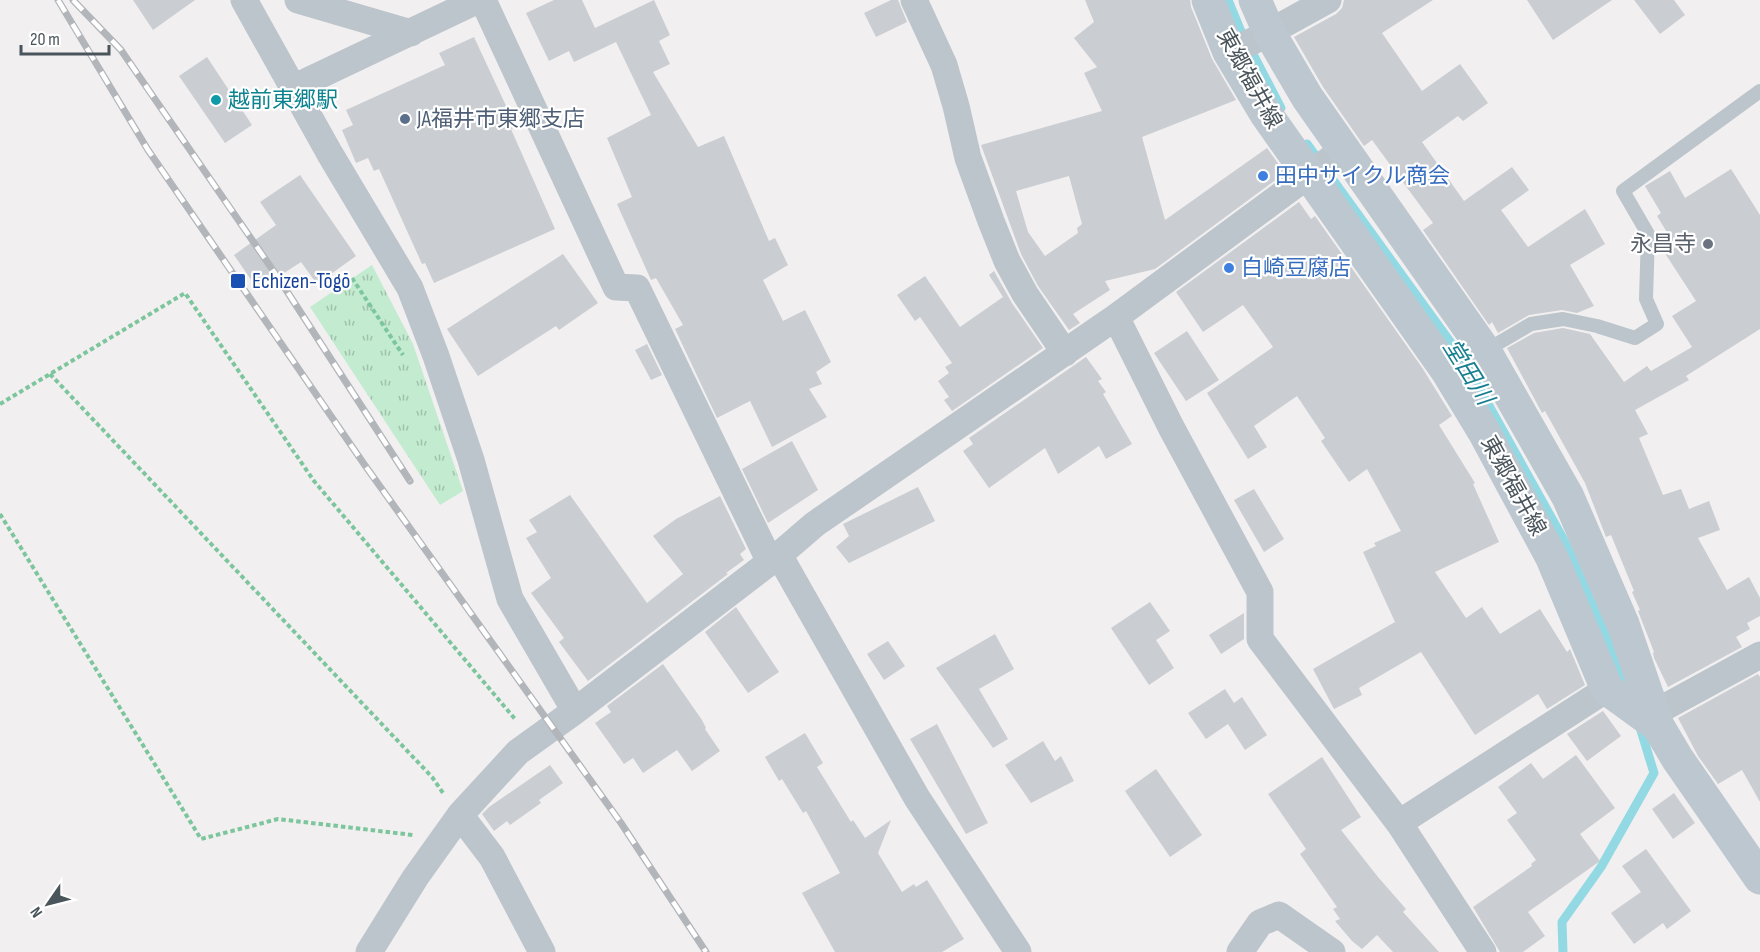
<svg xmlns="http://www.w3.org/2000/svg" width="1760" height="952" font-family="'Sofia Sans Condensed','Noto Sans JP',sans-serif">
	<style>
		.park { fill: url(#park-tufts) }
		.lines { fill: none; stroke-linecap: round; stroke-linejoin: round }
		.stream { stroke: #93d9e4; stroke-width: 9 }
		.building { fill: #cacdd1; fill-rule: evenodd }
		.path { stroke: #7dc69d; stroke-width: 4; stroke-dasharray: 4.5 3; stroke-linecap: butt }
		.lane { stroke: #bcc5cb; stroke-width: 14 }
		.street { stroke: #bcc5cb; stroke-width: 27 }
		.secondary { stroke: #bdc7cf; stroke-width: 33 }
		.rail-casing { stroke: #b2b5b9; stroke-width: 7 }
		.rail { stroke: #fff; stroke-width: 4.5; stroke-dasharray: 14; stroke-linecap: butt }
		.culture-dot { fill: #0f9aa8; stroke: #fff; stroke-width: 2 }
		.service-dot { fill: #5c6f8a; stroke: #fff; stroke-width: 2 }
		.shop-dot { fill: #3f7fe0; stroke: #fff; stroke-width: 2 }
		.worship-dot { fill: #6b7280; stroke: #fff; stroke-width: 2 }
		.transit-dot { fill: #1a4fb4; stroke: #fff; stroke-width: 2 }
		.labels { text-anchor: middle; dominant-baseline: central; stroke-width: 4.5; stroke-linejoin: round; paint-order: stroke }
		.street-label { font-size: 22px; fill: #49545b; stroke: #fff }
		.culture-label { font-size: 22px; fill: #0d838f; stroke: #fff; text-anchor: start }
		.service-label { font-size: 22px; fill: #4e5e75; stroke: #fff; text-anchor: start }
		.shop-label { font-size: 22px; fill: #366cbe; stroke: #fff; text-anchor: start }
		.worship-label { font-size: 22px; fill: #5b616d; stroke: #fff; text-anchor: end }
		.transit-label { font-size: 22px; fill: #164399; stroke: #fff; text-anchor: start }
		.water-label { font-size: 24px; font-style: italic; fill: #187f90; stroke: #fff }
	</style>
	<defs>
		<pattern id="park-tufts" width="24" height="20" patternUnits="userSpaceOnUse" patternTransform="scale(1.5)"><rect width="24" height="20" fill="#c2ebcf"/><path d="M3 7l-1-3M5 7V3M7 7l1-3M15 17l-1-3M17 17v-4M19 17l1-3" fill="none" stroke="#a0c1ab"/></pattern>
	</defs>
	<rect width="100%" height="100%" fill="#f2eff0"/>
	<!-- park -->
	<path class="park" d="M 372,265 L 413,344 L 463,491 L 440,505 L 310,307 Z"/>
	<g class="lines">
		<!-- stream -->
		<path class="stream" d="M 1228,0 L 1240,29 L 1281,108
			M 1307,144 L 1464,361 L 1565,542 L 1624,678 L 1629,694
			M 1563,952 L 1562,922 L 1601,867 L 1654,773 L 1639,724"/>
	</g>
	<!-- building -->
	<path class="building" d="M 133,0 L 195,0 L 153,30 Z
		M 554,0 L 582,0 L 595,28 L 654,0 L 670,35 L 659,41 L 670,64 L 653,72 L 698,147 L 724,136 L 769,241 L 775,238 L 788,265 L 763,280 L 783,321 L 805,310 L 831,362 L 816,372 L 822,384 L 809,389 L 827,417 L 772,447 L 750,401 L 717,418 L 675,329 L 683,325 L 656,278 L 651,280 L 617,204 L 632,197 L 607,138 L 651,115 L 616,42 L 574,62 L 569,51 L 549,61 L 526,13 Z
		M 891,0 L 898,0 L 907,22 L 876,37 L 864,13 Z
		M 1085,0 L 1190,0 L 1191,7 L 1212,59 L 1236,100 L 1142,137 L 1165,220 L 1267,148 L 1285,173 L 1155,269 L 1105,281 L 1110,290 L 1073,314 L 1080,323 L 1069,330 L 1038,286 L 1021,254 L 981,145 L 1102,111 L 1084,73 L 1097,67 L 1074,38 L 1094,22 ZM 1069,176 L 1082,224 L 1077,228 L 1078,233 L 1045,256 L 1028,232 L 1016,191 Z
		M 1344,0 L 1433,0 L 1382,33 L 1422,91 L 1460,64 L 1488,103 L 1463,121 L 1458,116 L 1422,142 L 1464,201 L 1512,167 L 1529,190 L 1501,210 L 1528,247 L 1585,209 L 1605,244 L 1570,265 L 1594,306 L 1577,313 L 1562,310 L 1529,315 L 1498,333 L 1492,322 L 1489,325 L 1423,230 L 1433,223 L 1372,140 L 1364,146 L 1323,87 L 1294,37 L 1336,14 L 1342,8 Z
		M 1527,0 L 1612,0 L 1553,40 Z
		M 1634,0 L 1674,0 L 1685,15 L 1660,34 Z
		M 474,37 L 516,127 L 511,129 L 555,229 L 434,283 L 425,263 L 422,264 L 379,169 L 374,171 L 368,158 L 356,163 L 342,130 L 353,125 L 346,110 L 445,65 L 439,53 Z
		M 207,57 L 252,125 L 225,143 L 179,76 Z
		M 1731,169 L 1760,215 L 1760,329 L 1686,376 L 1689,380 L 1635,410 L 1648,434 L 1639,438 L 1663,495 L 1681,489 L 1689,509 L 1709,501 L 1720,530 L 1698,538 L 1727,590 L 1749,577 L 1760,598 L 1760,616 L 1747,623 L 1750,629 L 1736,637 L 1742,647 L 1668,687 L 1654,658 L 1653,653 L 1654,652 L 1638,611 L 1640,610 L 1632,592 L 1634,591 L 1611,535 L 1606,537 L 1585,483 L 1545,411 L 1542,413 L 1507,348 L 1534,333 L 1563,328 L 1590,334 L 1624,382 L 1647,366 L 1651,371 L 1692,347 L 1672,316 L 1696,301 L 1657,241 L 1668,234 L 1657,216 L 1661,213 L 1645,186 L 1670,171 L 1685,198 Z
		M 300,175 L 356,256 L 317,284 L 301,262 L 258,290 L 234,255 L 276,225 L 260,202 Z
		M 1299,202 L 1311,219 L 1315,216 L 1423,369 L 1452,416 L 1439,425 L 1475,483 L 1473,484 L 1499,542 L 1435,572 L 1466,618 L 1482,607 L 1500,634 L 1540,609 L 1567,652 L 1570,649 L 1585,685 L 1547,709 L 1538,694 L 1475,735 L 1421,652 L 1359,688 L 1362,695 L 1334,709 L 1313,669 L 1395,622 L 1363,552 L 1376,546 L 1374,543 L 1401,531 L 1367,469 L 1349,482 L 1321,441 L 1325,438 L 1297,396 L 1254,426 L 1267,447 L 1248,459 L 1207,393 L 1273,347 L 1243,305 L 1203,332 L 1176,292 Z
		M 563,254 L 598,303 L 559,330 L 556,326 L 478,376 L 447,329 Z
		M 994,271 L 1012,303 L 1043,348 L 952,411 L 944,400 L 949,397 L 938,381 L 949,373 L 945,367 L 952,363 L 920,317 L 915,321 L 897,295 L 925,276 L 960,327 L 1003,297 L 989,275 Z
		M 1187,331 L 1219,380 L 1186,401 L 1154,353 Z
		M 647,344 L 662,375 L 651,380 L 635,350 Z
		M 1086,357 L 1102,379 L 1098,381 L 1106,392 L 1103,394 L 1132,444 L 1106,459 L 1099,446 L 1058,474 L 1045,448 L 989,488 L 963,451 L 973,444 L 969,438 Z
		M 792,441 L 818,490 L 768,523 L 742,469 Z
		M 918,487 L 935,521 L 849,563 L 836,547 L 849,536 L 843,524 Z
		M 1254,489 L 1284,539 L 1264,552 L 1234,500 Z
		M 570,495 L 647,603 L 683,574 L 653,536 L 676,519 L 720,496 L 746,549 L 740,554 L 744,560 L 726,573 L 728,574 L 588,681 L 559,642 L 564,638 L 531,593 L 551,578 L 526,538 L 537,532 L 529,520 Z
		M 1150,602 L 1170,631 L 1156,640 L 1174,668 L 1149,685 L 1111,628 Z
		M 736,607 L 779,672 L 748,693 L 705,632 Z
		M 1244,613 L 1244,639 L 1221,654 L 1209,635 Z
		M 995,634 L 1014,669 L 979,689 L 1008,739 L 993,748 L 936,668 Z
		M 888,641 L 905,666 L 884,680 L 867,654 Z
		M 663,664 L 702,720 L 706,728 L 705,729 L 720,751 L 692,771 L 677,750 L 643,773 L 633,758 L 624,764 L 595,723 L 611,712 L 607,706 Z
		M 1758,674 L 1760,677 L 1760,802 L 1742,770 L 1718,784 L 1698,756 L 1678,718 Z
		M 1225,689 L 1234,703 L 1242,697 L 1267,735 L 1245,750 L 1228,724 L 1206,739 L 1188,713 Z
		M 1603,711 L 1621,736 L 1587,761 L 1567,734 Z
		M 937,724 L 988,823 L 966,834 L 910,739 Z
		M 805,733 L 823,763 L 817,767 L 851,822 L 853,820 L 865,838 L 891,820 L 878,853 L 902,892 L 914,884 L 916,887 L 927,880 L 964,939 L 942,952 L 835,952 L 802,893 L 840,873 L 806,811 L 803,813 L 782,779 L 779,781 L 765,757 Z
		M 1043,741 L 1055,761 L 1061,756 L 1074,781 L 1031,803 L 1005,765 Z
		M 1576,755 L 1615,808 L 1580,834 L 1600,861 L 1528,912 L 1545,936 L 1523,952 L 1500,952 L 1473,907 L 1532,866 L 1531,864 L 1536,860 L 1507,820 L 1517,813 L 1498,787 L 1531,763 L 1543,779 Z
		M 1322,757 L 1361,817 L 1341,830 L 1378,877 L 1406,909 L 1403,912 L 1439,952 L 1393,952 L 1377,935 L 1362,949 L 1352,941 L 1335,921 L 1340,919 L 1333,909 L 1337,907 L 1300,854 L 1306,849 L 1268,794 Z
		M 550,765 L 563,783 L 539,800 L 541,803 L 510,825 L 507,821 L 494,831 L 482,814 L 489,807 Z
		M 1156,769 L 1202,835 L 1170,857 L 1125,791 Z
		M 1674,793 L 1695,823 L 1673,839 L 1652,809 Z
		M 1646,849 L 1691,911 L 1667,929 L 1663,923 L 1634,944 L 1611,913 L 1641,892 L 1622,866 Z"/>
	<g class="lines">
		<!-- path -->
		<path class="path" d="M 352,278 L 403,355
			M 50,374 L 432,777 L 443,793
			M 0,404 L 185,293 L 314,481 L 515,719
			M 0,514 L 201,839 L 278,819 L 413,835"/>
		<!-- lane -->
		<path class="lane" d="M 1485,351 L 1531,324 L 1563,319 L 1597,326 L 1635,338 L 1657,324 L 1646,299 L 1648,234 L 1623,191 L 1760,91"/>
		<!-- street -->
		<path class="street" d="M 244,0 L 330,154 L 410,288 L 436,356 L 471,460 L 510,599 L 575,711
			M 298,0 L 411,33
			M 483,0 L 616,287 L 637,288 L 770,562
			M 914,0 L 944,65 L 956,106 L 968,158 L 991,221 L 1007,261 L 1025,294 L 1065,353
			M 1229,52 L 1255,40 L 1328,0
			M 293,88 L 478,0
			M 1116,317 L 1171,427 L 1260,592 L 1260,639 L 1399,823
			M 779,555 L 917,798 L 1018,952
			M 1654,713 L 1760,655
			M 460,815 L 492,857 L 542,952
			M 369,952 L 415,878 L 460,815 L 518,752 L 575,711 L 779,555 L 815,524 L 1116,317 L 1344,149
			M 1240,952 L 1260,923 L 1279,915 L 1332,952
			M 1483,952 L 1399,823 L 1607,689"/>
		<!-- secondary -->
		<path class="secondary" d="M 1208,0 L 1229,52 L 1266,114 L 1447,371 L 1484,432 L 1552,558 L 1607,689 L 1658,726
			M 1255,0 L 1269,32 L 1307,97 L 1485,351 L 1568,497 L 1623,624 L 1658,726 L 1677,758 L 1760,878"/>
		<!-- rail casing -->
		<g class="rail-casing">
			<path id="rail" d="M 58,0 L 148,150 L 364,464 L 621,823 L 706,952
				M 73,0 L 121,50 L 279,279 L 410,481"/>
		</g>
		<!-- rail -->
		<use href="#rail" class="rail"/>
	</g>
	<!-- markers -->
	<circle class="culture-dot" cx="216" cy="100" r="6"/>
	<circle class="service-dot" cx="405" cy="119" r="6"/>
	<g class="shop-dot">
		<circle cx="1263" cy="176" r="6"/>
		<circle cx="1229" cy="268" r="6"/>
	</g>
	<circle class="worship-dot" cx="1708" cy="244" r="6"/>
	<rect class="transit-dot" x="230" y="273" width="16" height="16" rx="3"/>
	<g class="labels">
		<!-- street labels -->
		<g class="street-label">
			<text transform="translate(1249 79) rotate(61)">東郷福井線</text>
			<text transform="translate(1513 486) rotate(61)">東郷福井線</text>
		</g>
		<!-- culture labels -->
		<g class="culture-label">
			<text x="228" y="100">越前東郷駅</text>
		</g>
		<!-- service labels -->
		<g class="service-label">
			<text x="417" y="119">JA福井市東郷支店</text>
		</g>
		<!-- shop labels -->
		<g class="shop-label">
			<text x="1275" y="176">田中サイクル商会</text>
			<text x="1241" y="268">白崎豆腐店</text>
		</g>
		<!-- worship labels -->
		<g class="worship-label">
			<text x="1696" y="244">永昌寺</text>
		</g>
		<!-- transit labels -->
		<g class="transit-label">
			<text x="252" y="281">Echizen-Tōgō</text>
		</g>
		<!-- water labels -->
		<g class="water-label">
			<text transform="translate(1468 372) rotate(58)">堂田川</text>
		</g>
	</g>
	<!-- north arrow -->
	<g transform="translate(48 904) rotate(235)" stroke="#ffffff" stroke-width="4.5" paint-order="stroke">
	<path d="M0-4.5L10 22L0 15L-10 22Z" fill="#49545b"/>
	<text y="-9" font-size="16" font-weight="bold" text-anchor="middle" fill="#49545b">N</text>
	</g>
	<!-- scale -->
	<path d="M21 45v9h88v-9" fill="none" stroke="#49545b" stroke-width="3"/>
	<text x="30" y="45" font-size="18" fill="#49545b" stroke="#ffffff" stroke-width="4.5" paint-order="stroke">20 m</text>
</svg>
